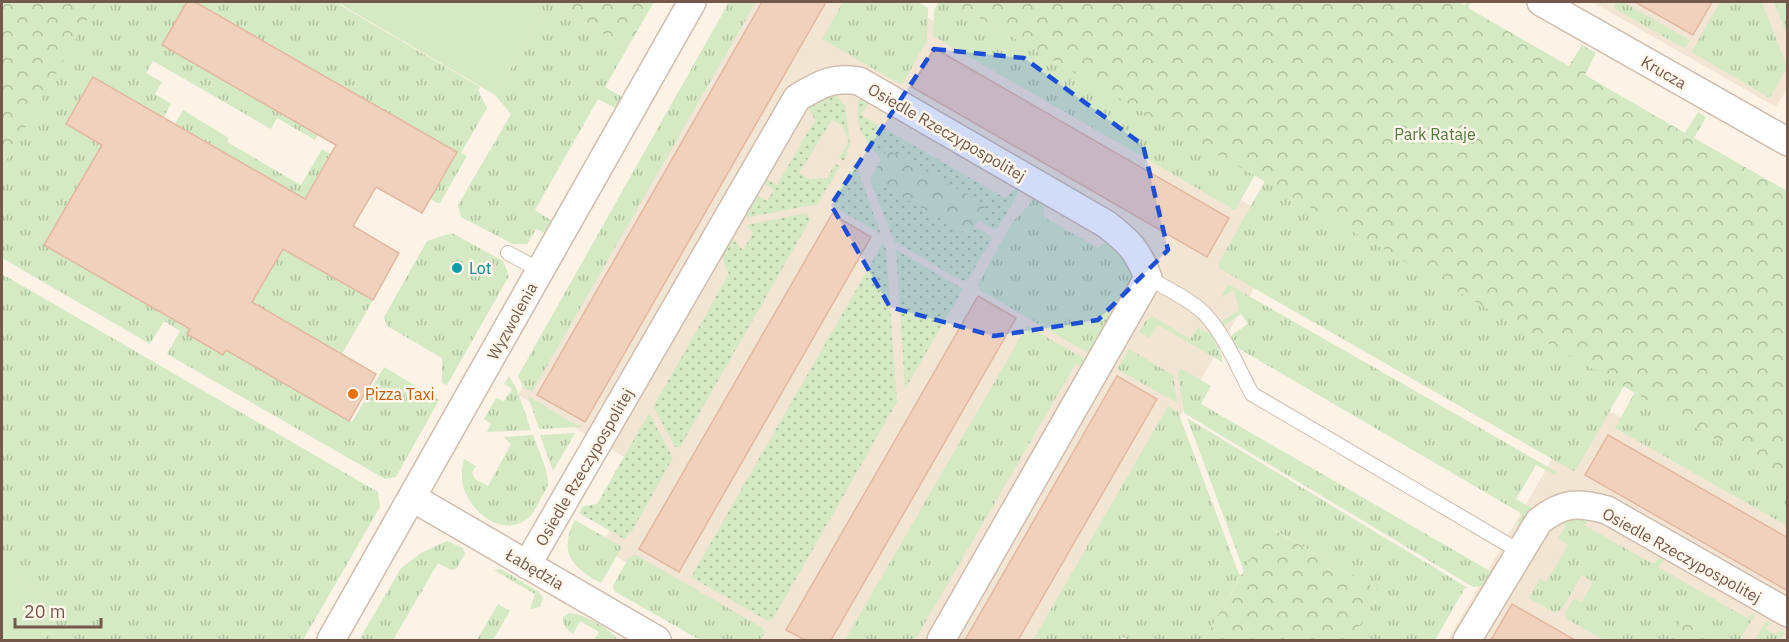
<svg xmlns="http://www.w3.org/2000/svg" width="1789" height="642" font-family="'IBM Plex Sans',sans-serif">
	<style>
		.residential { fill: #f3e5d4 }
		.grass { fill: url(#grass-tufts) }
		.forest { fill: url(#forest-crowns) }
		.garden { fill: url(#garden-dots) }
		.pitch { fill: #d4e9c4 }
		.building { fill: #f0d1be; stroke: #e3b79f; stroke-width: 1.5 }
		.lines { fill: none; stroke-linecap: round; stroke-linejoin: round }
		.lane-casing { stroke: #cfbdaf; stroke-width: 16 }
		.street-casing { stroke: #cfbdaf; stroke-width: 30 }
		.lane { stroke: #fff; stroke-width: 14 }
		.street { stroke: #fff; stroke-width: 27 }
		.marked { fill: #1d4ed8; fill-opacity: 0.2; stroke: #1d4ed8; stroke-width: 4.5; stroke-dasharray: 12 8; stroke-linejoin: round }
		.culture-dot { fill: #0f9aa8; stroke: #fff7ec; stroke-width: 2 }
		.food-dot { fill: #e8710a; stroke: #fff7ec; stroke-width: 2 }
		.labels { text-anchor: middle; dominant-baseline: central; stroke-width: 5; stroke-linejoin: round; paint-order: stroke }
		.street-label { font-size: 16px; fill: #74594b; stroke: #fff7ec }
		.park-label { font-size: 16px; fill: #547943; stroke: #fff7ec }
		.culture-label { font-size: 16px; fill: #0d838f; stroke: #fff7ec; text-anchor: start }
		.food-label { font-size: 16px; fill: #c56008; stroke: #fff7ec; text-anchor: start }
	</style>
	<defs>
		<pattern id="grass-tufts" width="24" height="20" patternUnits="userSpaceOnUse" patternTransform="scale(1.5)"><rect width="24" height="20" fill="#d4e9c4"/><path d="M3 7l-1-3M5 7V3M7 7l1-3M15 17l-1-3M17 17v-4M19 17l1-3" fill="none" stroke="#b1c0a1"/></pattern>
		<pattern id="forest-crowns" width="20" height="18" patternUnits="userSpaceOnUse" patternTransform="scale(1.5)"><rect width="20" height="18" fill="#d4e9c4"/><path d="M2 6a3 3 0 1 1 6 0M12 15a3 3 0 1 1 6 0" fill="none" stroke="#b1c0a1"/></pattern>
		<pattern id="garden-dots" width="8" height="8" patternUnits="userSpaceOnUse" patternTransform="scale(1.5)"><rect width="8" height="8" fill="#d4e9c4"/><path d="M2 2h.1M6 6h.1" fill="none" stroke="#b1c0a1" stroke-width="1.8" stroke-linecap="round"/></pattern>
	</defs>
	<rect width="100%" height="100%" fill="#fcf3e6"/>
	<!-- residential -->
	<path class="residential" d="M 746,2 L 901,2 L 1289,228 L 1050,640 L 760,640 L 600,547 L 645,469 L 518,395 Z
		M 1592,2 L 1787,2 L 1787,89 L 1776,107 Z
		M 1587,398 L 1787,513 L 1787,640 L 1448,640 Z"/>
	<!-- grass -->
	<path class="grass" d="M 2,2 L 187,2 L 162,45 L 318,135 L 315,140 L 277,118 L 271,129 L 153,61 L 146,73 L 162,82 L 155,94 L 171,104 L 163,118 L 102,145 L 44,245 L 352,422 L 384,367 L 439,400 L 396,477 L 385,479 L 167,354 L 180,331 L 164,321 L 150,344 L 2,258 Z
		M 195,2 L 341,2 L 340,5 L 480,87 L 478,90 L 487,108 L 461,153 L 467,156 L 440,203 L 437,203 L 430,199 L 457,152 Z
		M 524,2 L 550,2 L 620,44 L 632,40 L 605,87 L 624,98 L 617,109 L 598,99 L 535,210 L 554,222 L 547,234 L 536,229 L 527,244 L 513,244 L 461,217 L 458,205 L 511,114 L 495,95 L 543,13 Z
		M 729,2 L 756,2 L 532,392 L 524,388 L 518,376 Z
		M 843,2 L 918,2 L 928,8 L 927,40 L 902,85 L 822,39 Z
		M 939,2 L 951,2 L 1255,175 L 1235,210 L 933,36 L 934,10 Z
		M 1616,2 L 1623,2 L 1690,40 L 1686,47 L 1682,47 L 1614,8 Z
		M 1720,2 L 1762,2 L 1787,67 L 1770,98 L 1693,53 L 1692,51 Z
		M 1774,2 L 1787,2 L 1787,35 Z
		M 183,110 L 229,138 L 227,142 L 301,185 L 322,149 L 330,154 L 305,199 L 175,124 Z
		M 1265,181 L 1624,386 L 1576,470 L 1573,471 L 1219,268 L 1218,264 Z
		M 1037,191 L 1043,195 L 1044,217 L 1098,248 L 1113,236 L 1122,244 L 1135,280 L 1100,351 L 1088,353 L 980,290 L 978,284 L 1013,221 L 1030,204 Z
		M 452,233 L 503,261 L 509,276 L 447,385 L 442,383 L 442,358 L 387,326 L 384,317 L 427,241 Z
		M 283,249 L 373,300 L 342,354 L 252,302 Z
		M 2,274 L 378,492 L 380,507 L 303,640 L 44,640 L 64,606 L 2,570 Z
		M 1228,284 L 1557,472 L 1555,475 L 1536,465 L 1516,499 L 1535,510 L 1520,530 L 1517,525 L 1522,515 L 1519,512 L 1236,347 L 1231,339 L 1233,334 L 1248,324 L 1241,314 L 1223,326 L 1221,322 L 1239,310 L 1234,290 L 1221,298 Z
		M 1152,316 L 1190,339 L 1198,327 L 1204,332 L 1211,333 L 1222,356 L 1222,362 L 1158,325 L 1149,338 L 1139,332 L 1145,322 Z
		M 1027,326 L 1085,359 L 1089,369 L 1087,373 L 1076,363 L 915,640 L 845,640 Z
		M 1129,349 L 1173,375 L 1177,403 L 1117,369 Z
		M 1180,368 L 1211,386 L 1201,404 L 1497,575 L 1491,586 L 1473,587 L 1184,413 L 1178,373 Z
		M 509,376 L 517,390 L 531,430 L 487,432 L 491,424 L 484,419 L 496,398 L 504,401 L 512,389 L 504,384 Z
		M 1635,392 L 1787,480 L 1787,526 L 1615,428 Z
		M 528,396 L 580,427 L 539,429 Z
		M 1168,406 L 1178,412 L 1239,574 L 1241,575 L 1205,638 L 1209,640 L 1128,640 L 1123,637 L 1120,640 L 1033,640 Z
		M 1187,418 L 1468,588 L 1465,588 L 1435,640 L 1351,640 L 1379,591 L 1270,527 L 1244,571 Z
		M 575,433 L 553,471 L 540,435 Z
		M 533,435 C 537,447 549,472 548,484 C 547,489 542,496 540,500 C 536,507 533,515 527,519 C 501,538 470,511 463,486 C 461,477 462,468 464,459 L 476,466 L 472,473 L 475,479 L 488,486 L 511,444 L 503,437 Z
		M 1568,513 L 1598,515 L 1584,525 L 1653,564 L 1666,552 L 1670,554 L 1658,567 L 1747,618 L 1754,613 L 1755,614 L 1740,640 L 1720,640 L 1682,619 L 1669,640 L 1604,640 L 1567,619 L 1565,613 L 1574,598 L 1582,602 L 1593,582 L 1582,575 L 1561,610 L 1555,613 L 1529,598 L 1540,578 L 1546,582 L 1568,545 L 1558,538 L 1566,525 L 1562,522 Z
		M 575,520 L 622,547 L 601,583 C 572,567 558,553 575,520 Z
		M 447,541 L 463,548 L 465,554 L 456,569 L 451,570 L 438,563 L 393,640 L 359,640 L 401,568 L 421,553 Z
		M 636,555 L 763,628 L 765,633 L 760,640 L 700,640 L 614,591 L 613,586 L 629,557 Z
		M 501,569 L 539,592 L 543,598 L 540,607 L 530,609 L 535,594 L 494,570 Z
		M 498,604 L 510,611 L 493,640 L 477,640 Z
		M 569,613 C 582,613 611,629 618,640 L 594,640 L 599,632 L 580,621 L 573,634 C 566,629 562,625 563,617 Z
		M 1766,621 L 1770,623 L 1765,629 L 1775,634 L 1781,630 L 1785,633 L 1781,638 L 1785,640 L 1755,640 Z"/>
	<!-- forest -->
	<path class="forest" d="M 2,2 L 97,2 L 2,168 Z
		M 550,2 L 654,2 L 632,40 L 620,44 Z
		M 951,2 L 1458,2 L 1464,5 L 1467,2 L 1471,2 L 1468,8 L 1569,66 L 1582,45 L 1596,53 L 1585,75 L 1685,133 L 1698,112 L 1706,117 L 1694,138 L 1787,191 L 1787,480 Z
		M 887,149 L 987,205 L 970,235 L 870,179 Z
		M 1269,527 L 1380,591 L 1351,640 L 1209,640 L 1205,638 Z
		M 1682,618 L 1720,640 L 1669,640 Z"/>
	<!-- garden -->
	<path class="garden" d="M 861,91 L 873,97 L 861,115 L 1005,198 L 1022,183 L 1024,184 L 997,229 L 993,229 L 978,220 L 986,205 L 887,149 L 881,159 C 860,136 852,122 861,91 Z
		M 835,94 L 845,105 L 850,143 L 844,161 L 839,158 L 849,141 L 841,125 L 832,120 L 799,173 L 809,179 L 827,178 L 835,164 L 840,166 L 818,204 L 748,217 L 742,210 L 752,192 L 767,201 L 774,190 L 759,181 L 761,176 L 777,185 L 815,120 L 807,106 L 818,99 Z
		M 855,163 L 881,234 L 835,207 L 833,200 Z
		M 870,179 L 969,235 L 973,229 L 979,228 L 989,235 L 992,238 L 968,279 L 962,281 L 894,241 Z
		M 807,213 L 810,220 L 680,447 L 675,447 L 653,407 L 729,274 C 720,259 723,250 728,234 L 743,250 L 753,233 L 746,225 Z
		M 883,243 L 886,249 L 897,402 L 773,619 L 768,621 L 691,577 Z
		M 896,250 L 963,289 L 905,389 Z
		M 649,413 L 673,458 L 632,531 L 624,539 L 579,513 L 583,506 L 597,504 Z"/>
	<!-- pitch -->
	<path class="pitch" d="M 341,2 L 524,2 L 543,13 L 495,95 L 340,4 Z
		M 2,570 L 64,606 L 44,640 L 2,640 Z"/>
	<!-- building -->
	<path class="building" d="M 187,2 L 195,2 L 457,152 L 422,213 L 376,187 L 353,226 L 399,253 L 373,300 L 283,249 L 252,302 L 376,374 L 349,421 L 226,350 L 223,355 L 187,334 L 190,329 L 44,245 L 102,145 L 66,124 L 93,77 L 305,199 L 336,145 L 162,45 Z
		M 762,2 L 826,2 L 585,422 L 537,395 Z
		M 1635,2 L 1712,2 L 1693,35 Z
		M 934,48 L 1229,218 L 1207,257 L 912,87 Z
		M 832,214 L 871,237 L 679,572 L 639,549 Z
		M 978,296 L 1016,318 L 831,640 L 805,640 L 786,630 Z
		M 1117,376 L 1157,399 L 1018,640 L 965,640 Z
		M 1608,435 L 1788,538 L 1788,591 L 1585,475 Z
		M 1512,604 L 1575,640 L 1491,640 Z"/>
	<g class="lines">
		<!-- lane casing -->
		<g class="lane-casing">
			<path id="lane" d="M 508,253 L 541,271
				M 1148,278 C 1166,288 1188,298 1204,313 C 1225,335 1238,368 1252,394 L 1519,551"/>
		</g>
		<!-- street casing -->
		<g class="street-casing">
			<path id="street" d="M 1541,2 L 1788,142
				M 413,498 L 657,640
				M 527,565 L 797,98 C 819,85 833,76 859,81 L 1106,224 C 1128,241 1138,250 1148,278 L 941,640
				M 331,640 L 692,2
				M 1467,640 L 1539,521 C 1564,502 1577,502 1607,510 L 1788,613"/>
		</g>
		<!-- lane -->
		<use href="#lane" class="lane"/>
		<!-- street -->
		<use href="#street" class="street"/>
	</g>
	<!-- marked area -->
	<path class="marked" d="M 934,49 L 1024,58 L 1143,145 L 1168,250 L 1098,320 L 994,336 L 890,307 L 831,205 Z"/>
	<!-- markers -->
	<circle class="culture-dot" cx="457" cy="268" r="6"/>
	<circle class="food-dot" cx="353" cy="394" r="6"/>
	<g class="labels">
		<!-- street labels -->
		<g class="street-label">
			<text transform="translate(1664 72) rotate(30)">Krucza</text>
			<text transform="translate(947 132) rotate(30)">Osiedle Rzeczypospolitej</text>
			<text transform="translate(512 321) rotate(-61)">Wyzwolenia</text>
			<text transform="translate(584 467) rotate(-60)">Osiedle Rzeczypospolitej</text>
			<text transform="translate(1682 555) rotate(29)">Osiedle Rzeczypospolitej</text>
			<text transform="translate(535 569) rotate(30)">Łabędzia</text>
		</g>
		<!-- park labels -->
		<g class="park-label">
			<text x="1435" y="134">Park Rataje</text>
		</g>
		<!-- culture labels -->
		<g class="culture-label">
			<text x="469" y="268">Lot</text>
		</g>
		<!-- food labels -->
		<g class="food-label">
			<text x="365" y="394">Pizza Taxi</text>
		</g>
	</g>
	<!-- border -->
	<rect width="1789" height="642" fill="none" stroke="#74594b" stroke-width="6"/>
	<!-- scale -->
	<path d="M15 618v9h86v-9" fill="none" stroke="#74594b" stroke-width="3"/>
	<text x="24" y="618" font-size="18" fill="#74594b" stroke="#fff7ec" stroke-width="4.5" paint-order="stroke">20 m</text>
</svg>
